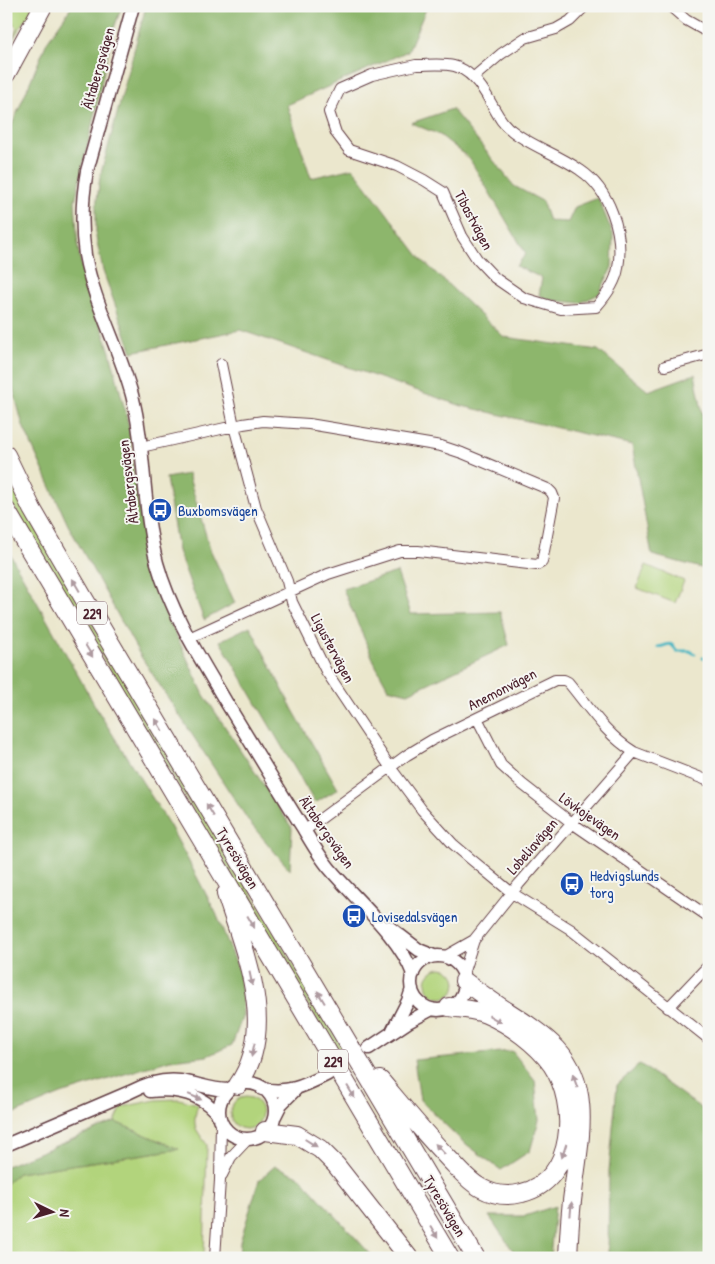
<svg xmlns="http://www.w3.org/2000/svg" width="715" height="1264" font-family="'Patrick Hand',sans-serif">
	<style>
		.green { fill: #b2d47c; stroke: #7e7a54 }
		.forest { fill: #8db66c; stroke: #6c6a4c }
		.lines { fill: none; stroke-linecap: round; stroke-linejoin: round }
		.stream { stroke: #4ab8c4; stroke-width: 3 }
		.minor-casing { stroke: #623d43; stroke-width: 12 }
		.tertiary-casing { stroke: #623d43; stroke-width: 15 }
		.motorway-casing { stroke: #623d43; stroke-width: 20 }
		.minor { stroke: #fff; stroke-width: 10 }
		.tertiary { stroke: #fff; stroke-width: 12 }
		.motorway { stroke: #fff; stroke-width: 18 }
		.oneway { fill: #ae9aa0 }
		.labels { text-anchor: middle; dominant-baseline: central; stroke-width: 4; stroke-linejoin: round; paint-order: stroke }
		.shield { fill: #f6f6f2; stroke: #7e6067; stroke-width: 1 }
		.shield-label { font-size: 14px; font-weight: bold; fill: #4a1f2b }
		.street-label { font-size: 15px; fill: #4a1f2b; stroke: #f6f6f2 }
		.transit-label { font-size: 15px; fill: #164399; stroke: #f6f6f2; text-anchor: start }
	</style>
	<rect width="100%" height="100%" fill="#f6f6f2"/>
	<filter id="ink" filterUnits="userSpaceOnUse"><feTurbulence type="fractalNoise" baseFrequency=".02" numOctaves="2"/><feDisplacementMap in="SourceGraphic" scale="10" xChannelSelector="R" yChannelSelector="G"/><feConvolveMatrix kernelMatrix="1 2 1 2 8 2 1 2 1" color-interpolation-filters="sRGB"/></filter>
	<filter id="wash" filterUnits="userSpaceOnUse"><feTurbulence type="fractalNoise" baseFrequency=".0096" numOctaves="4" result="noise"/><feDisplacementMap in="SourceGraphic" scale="20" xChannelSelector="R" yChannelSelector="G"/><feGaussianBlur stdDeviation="1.12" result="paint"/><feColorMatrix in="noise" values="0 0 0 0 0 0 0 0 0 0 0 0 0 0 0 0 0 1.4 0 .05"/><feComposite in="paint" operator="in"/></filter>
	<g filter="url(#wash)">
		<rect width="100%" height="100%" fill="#ebe7cd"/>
		<!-- green -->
		<path class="green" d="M 6,6 L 35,6 L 12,40 L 17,28 L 6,16 Z
			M 6,476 L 7,478 L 343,1049 L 336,1052 L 14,507 L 6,494 Z
			M 646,565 L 684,581 L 675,603 L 637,588 Z
			M426 983a15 15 0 1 1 30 0a15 15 0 1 1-30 0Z
			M230 1113a16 16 0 1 1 32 0a16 16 0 1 1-32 0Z
			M 179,1099 L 198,1104 C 196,1112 192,1124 198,1132 C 201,1137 204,1140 207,1145 L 204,1258 L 6,1258 L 6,1183 L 18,1173 L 178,1149 L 115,1122 L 122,1107 L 156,1100 Z"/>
		<!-- forest -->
		<path class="forest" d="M 72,6 L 122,6 L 113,31 L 75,201 L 78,248 L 82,268 L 110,352 L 129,426 L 134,481 L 153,585 L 204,695 L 292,828 L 290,870 L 250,823 L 140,655 L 68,525 L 23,426 L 6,362 L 6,139 L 47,42 Z
			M 146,6 L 434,6 L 426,9 L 408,51 L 287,105 L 311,178 L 353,168 L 422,260 L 504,337 L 598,350 L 648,391 L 695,374 L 709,448 L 709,570 L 652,555 L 632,445 L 462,406 L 240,330 L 132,352 L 103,271 L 96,237 L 96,207 L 100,177 Z
			M 452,109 L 514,186 L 542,201 L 549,221 L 568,222 L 575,207 L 598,198 L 613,234 L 612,267 L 599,294 L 580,303 L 550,300 L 539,295 L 542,278 L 516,266 L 526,254 L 469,158 L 440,135 L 411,123 Z
			M 188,474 L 210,549 L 235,603 L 204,620 L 178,551 L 166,478 Z
			M 6,547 L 98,711 L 170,826 L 216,913 L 240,973 L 243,1015 L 232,1045 L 207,1056 L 170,1060 L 61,1094 L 6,1117 Z
			M 397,572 L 411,614 L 500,612 L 509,645 L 408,693 L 388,688 L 376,666 L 343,589 Z
			M 250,626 L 293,710 L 338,789 L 315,803 L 220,641 Z
			M 512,1051 L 535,1080 L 539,1120 L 530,1151 L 501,1170 L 462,1141 L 420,1100 L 414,1060 Z
			M 640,1064 L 709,1114 L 709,1258 L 608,1258 L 609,1171 L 617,1085 Z
			M 115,1122 L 179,1149 L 18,1173 L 6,1183 L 6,1166 Z
			M 275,1166 L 299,1176 L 374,1258 L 239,1258 L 240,1242 L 259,1180 Z
			M 555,1206 L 550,1258 L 518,1258 L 489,1216 L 525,1216 Z"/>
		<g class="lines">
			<!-- stream -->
			<path class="stream" d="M 658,647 C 670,646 668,639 677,651 L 690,651 L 695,654
				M 703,658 L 709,659"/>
		</g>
	</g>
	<g filter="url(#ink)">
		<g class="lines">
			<!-- minor casing -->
			<g class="minor-casing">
				<path id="minor" d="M 670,6 L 686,20 L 709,33
					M 416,65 C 428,65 443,63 454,66 C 471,70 483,88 491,103 C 497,113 501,123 511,130 C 532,147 558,154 580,170 C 610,190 624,233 618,268 C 616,282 605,297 596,307 L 561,309 L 524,298 L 495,278 L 477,259 L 462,236 L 443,192 L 424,180 L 397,166 L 349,150 L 336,133 L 329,112 L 340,89 L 372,75 Z
					M 474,77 L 501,54 L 525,38 L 556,29 L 570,21 L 585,6
					M 221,364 L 234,426 L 256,508 L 287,581 L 292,602 L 326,671 L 390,767 L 422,810 L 453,844 L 472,860 L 512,893 L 570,929 L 709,1039
					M 665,366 L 709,354
					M 141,447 L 243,424 L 263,421 L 309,424 L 441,446 L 462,453 L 548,489 L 552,493 L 554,498 L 542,562 L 537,565 L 418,551 L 400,551 L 328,574 L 189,638
					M 477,718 L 501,765 L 522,784 L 572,823 L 709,917
					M 304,831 L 407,755 L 432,740 L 555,680 L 564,680 L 568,682 C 588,706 606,735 634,752 L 709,781
					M 444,957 L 474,940 L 519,884 L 634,752
					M 463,974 L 474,940
					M 668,1008 L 709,965
					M 222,1175 L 231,1157 L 248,1139
					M 215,1258 L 220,1180 L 221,1121"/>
			</g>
			<!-- tertiary casing -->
			<g class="tertiary-casing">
				<path id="tertiary" d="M 133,6 L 87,171 C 82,198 81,227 85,255 C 94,304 119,347 132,395 C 146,450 142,508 157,563 C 171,613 200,658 226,702 C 252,744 277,787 303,828 C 311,842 320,857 330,869 C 356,900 399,936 413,974
					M 389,927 L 419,950 L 434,956
					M411 983a27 27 0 1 1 54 0a27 27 0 1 1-54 0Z
					M 393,1030 L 408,1001 L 412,989
					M 369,1048 L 408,1022 L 432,1009
					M219 1111a28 28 0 1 1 56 0a28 28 0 1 1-56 0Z
					M 262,1089 C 289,1094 304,1086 328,1074
					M 150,1091 C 177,1088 203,1094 219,1116
					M 275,1116 L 281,1104 L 296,1089
					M 6,1145 L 130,1092 C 146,1084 162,1079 180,1081 C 196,1083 211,1090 228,1090"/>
			</g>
			<!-- motorway casing -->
			<g class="motorway-casing">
				<path id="motorway" d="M 6,74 L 43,6
					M 6,455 L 32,509 L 83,597 L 476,1258
					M 6,510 L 450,1258
					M 226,894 C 245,953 278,1028 238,1085
					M 464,981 C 476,990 487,998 499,1006 C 519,1019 541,1032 557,1049 C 594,1089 578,1145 573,1193 C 570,1214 569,1236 568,1258
					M 380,1080 C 402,1106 424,1133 448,1158 C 458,1168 468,1181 481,1188 C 494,1195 508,1197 522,1193 C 576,1180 578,1104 552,1065 C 537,1044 510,1024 486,1014 C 474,1009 461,1009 449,1007
					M 265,1131 L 297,1135 L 320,1149 L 336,1165 L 409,1258"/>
			</g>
			<!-- minor -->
			<use href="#minor" class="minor"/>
			<!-- tertiary -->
			<use href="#tertiary" class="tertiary"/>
			<!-- motorway -->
			<use href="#motorway" class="motorway"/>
		</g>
		<!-- one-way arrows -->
		<defs><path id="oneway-solid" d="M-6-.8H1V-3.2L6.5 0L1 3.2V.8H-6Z" transform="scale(1.25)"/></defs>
		<g class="oneway">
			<use href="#oneway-solid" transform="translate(76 585) rotate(-120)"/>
			<use href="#oneway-solid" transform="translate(89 651) rotate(59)"/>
			<use href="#oneway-solid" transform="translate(159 725) rotate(-121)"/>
			<use href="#oneway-solid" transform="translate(210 810) rotate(-121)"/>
			<use href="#oneway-solid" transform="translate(251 922) rotate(60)"/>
			<use href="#oneway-solid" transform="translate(251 979) rotate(78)"/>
			<use href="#oneway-solid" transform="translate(321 997) rotate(-121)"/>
			<use href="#oneway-solid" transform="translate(495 1019) rotate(30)"/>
			<use href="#oneway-solid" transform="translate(253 1050) rotate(103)"/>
			<use href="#oneway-solid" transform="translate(575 1081) rotate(-110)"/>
			<use href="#oneway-solid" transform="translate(351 1092) rotate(59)"/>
			<use href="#oneway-solid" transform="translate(195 1097) rotate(23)"/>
			<use href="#oneway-solid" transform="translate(311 1143) rotate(32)"/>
			<use href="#oneway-solid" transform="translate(440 1149) rotate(-133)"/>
			<use href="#oneway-solid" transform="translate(564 1151) rotate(108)"/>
			<use href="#oneway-solid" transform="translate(571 1209) rotate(-85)"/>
			<use href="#oneway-solid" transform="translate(434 1232) rotate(59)"/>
		</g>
	</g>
	<!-- icons -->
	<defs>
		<g id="bus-disc" transform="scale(1.25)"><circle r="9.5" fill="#1a4fb4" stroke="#f6f6f2"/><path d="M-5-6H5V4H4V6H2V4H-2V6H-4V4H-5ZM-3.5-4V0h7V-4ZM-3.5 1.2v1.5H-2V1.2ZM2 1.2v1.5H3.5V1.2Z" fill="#fff"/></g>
	</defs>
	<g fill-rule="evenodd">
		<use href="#bus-disc" x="160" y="510"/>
		<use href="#bus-disc" x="572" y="884"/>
		<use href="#bus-disc" x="354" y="916"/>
	</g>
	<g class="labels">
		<!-- shield labels -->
		<g class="shield">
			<rect x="77" y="601.5" width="30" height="23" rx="4"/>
			<rect x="318" y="1049.5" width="30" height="23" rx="4"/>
		</g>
		<g class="shield-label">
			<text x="92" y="613">229</text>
			<text x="333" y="1061">229</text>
		</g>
		<!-- street labels -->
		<g class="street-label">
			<text transform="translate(98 68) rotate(-74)">Ältabergsvägen</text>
			<text transform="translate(474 220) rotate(62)">Tibastvägen</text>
			<text transform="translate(128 482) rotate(-97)">Ältabergsvägen</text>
			<text transform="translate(333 648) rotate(62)">Ligustervägen</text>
			<text transform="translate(502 689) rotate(-27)">Anemonvägen</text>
			<text transform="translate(590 816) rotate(35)">Lövkojevägen</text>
			<text transform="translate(327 832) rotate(55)">Ältabergsvägen</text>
			<text transform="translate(532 846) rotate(-49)">Lobeliavägen</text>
			<text transform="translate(238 858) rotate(59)">Tyresövägen</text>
			<text transform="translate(445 1206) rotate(59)">Tyresövägen</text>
		</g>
		<!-- transit labels -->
		<g class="transit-label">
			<text x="178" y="510">Buxbomsvägen</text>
			<text x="590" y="875">Hedvigslunds<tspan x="590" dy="17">torg</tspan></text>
			<text x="372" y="916">Lovisedalsvägen</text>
		</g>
	</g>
	<!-- margin -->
	<rect width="715" height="1264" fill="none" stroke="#f6f6f2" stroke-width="25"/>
	<!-- north arrow -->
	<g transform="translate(52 1212) rotate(95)" stroke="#f6f6f2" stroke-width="4" paint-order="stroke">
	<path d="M0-4L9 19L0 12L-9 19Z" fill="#4a1f2b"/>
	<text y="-8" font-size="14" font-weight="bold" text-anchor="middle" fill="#4a1f2b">N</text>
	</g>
</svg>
